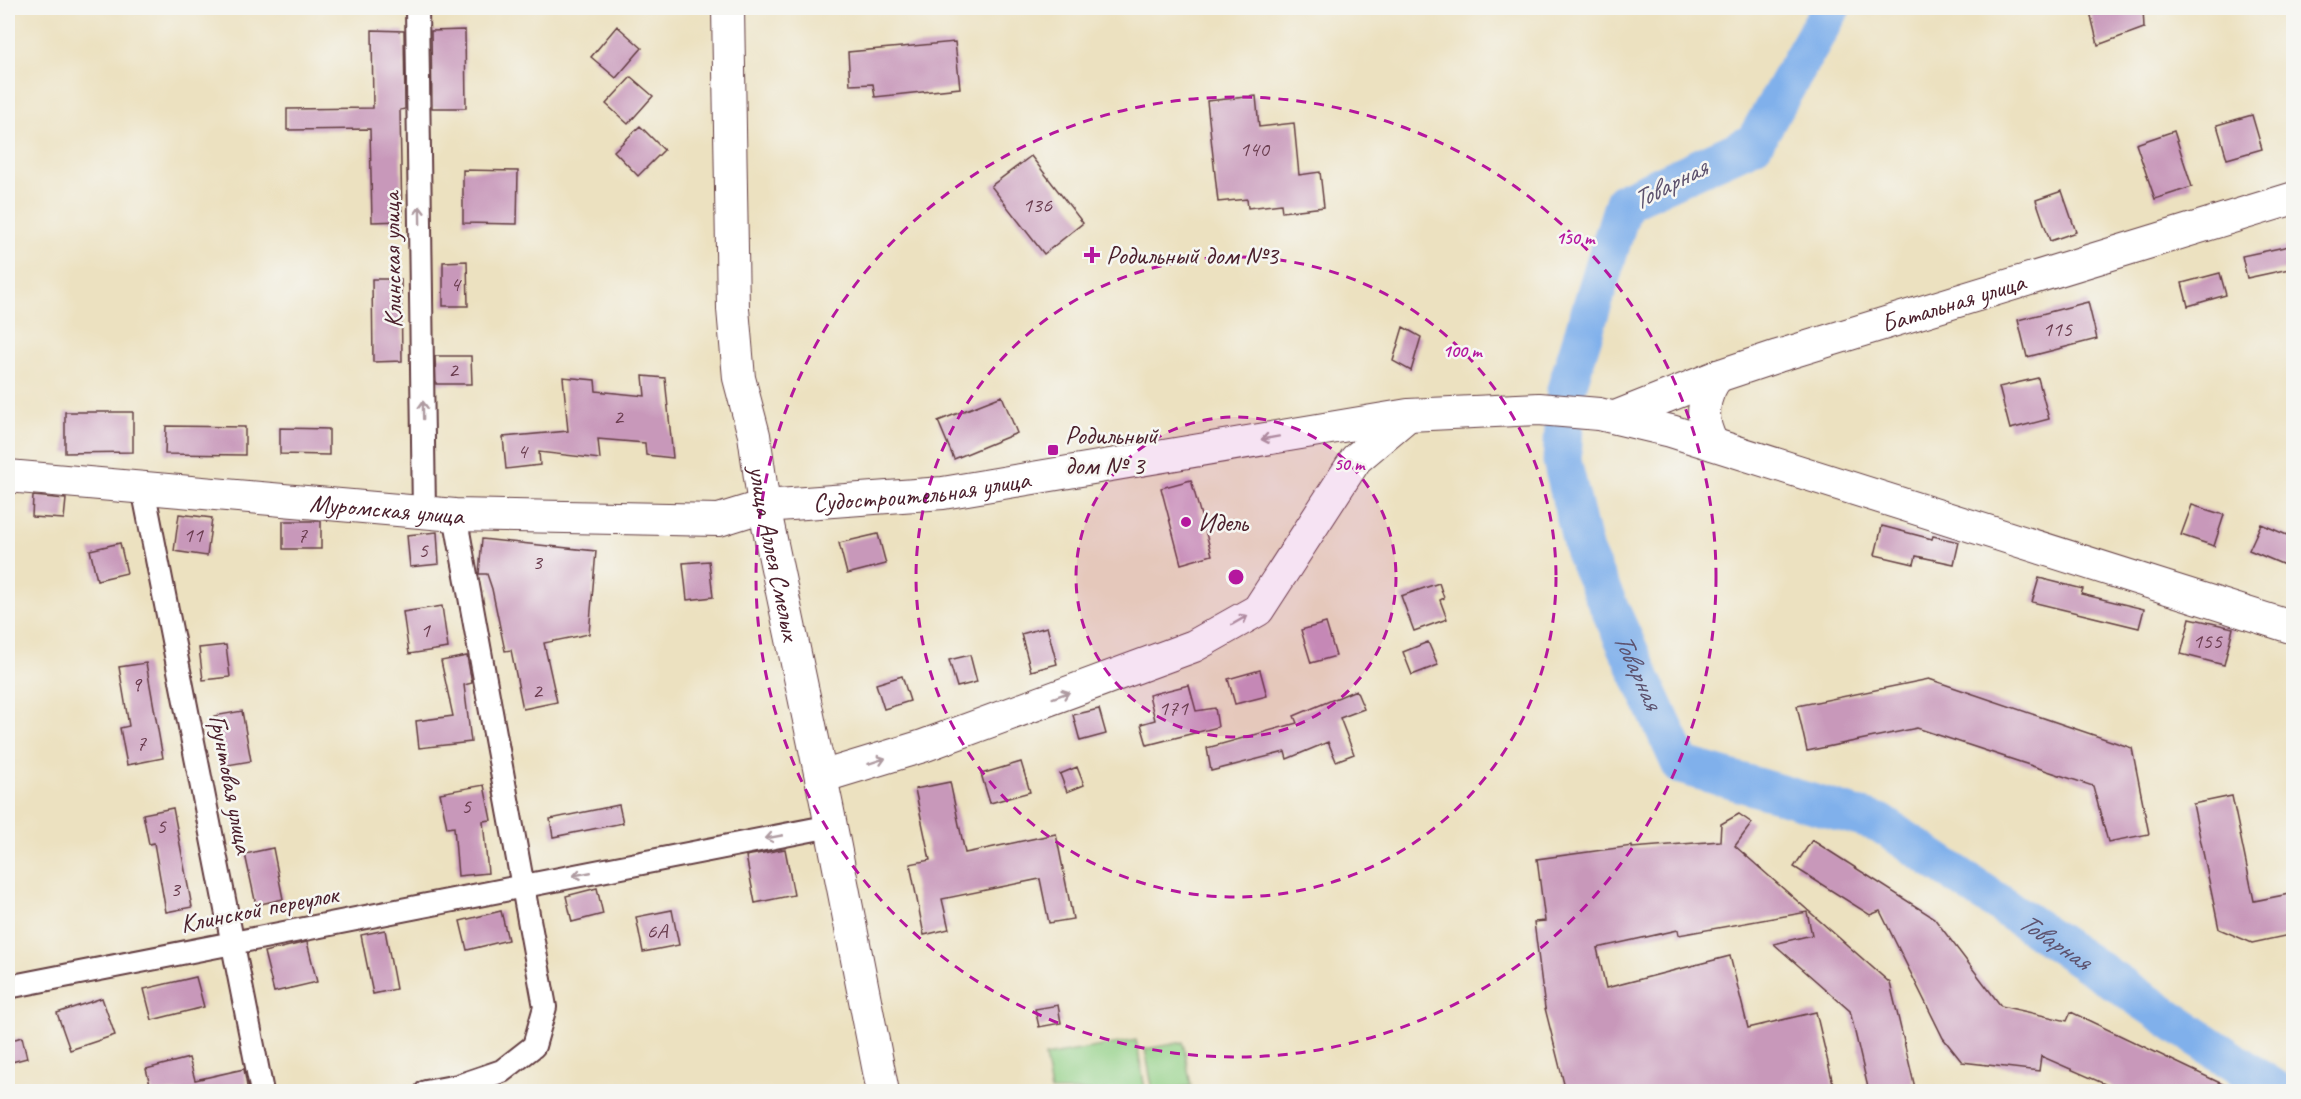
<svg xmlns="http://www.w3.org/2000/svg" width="2301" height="1099" font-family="Caveat,sans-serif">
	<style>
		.green { fill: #92d086; stroke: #6e7858; stroke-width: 1.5 }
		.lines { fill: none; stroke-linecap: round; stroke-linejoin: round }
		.river { stroke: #80b0eb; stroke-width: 39 }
		.building { fill: #c898ba }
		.minor-casing { stroke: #623c41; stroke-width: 26 }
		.secondary-casing { stroke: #623c41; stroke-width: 34 }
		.minor { stroke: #fff; stroke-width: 22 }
		.secondary { stroke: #fff; stroke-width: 32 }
		.oneway { stroke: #ae9aa0 }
		.ring { fill: none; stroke: #b5179e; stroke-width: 3; stroke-dasharray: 10 8 }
		.poi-dot { fill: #b5179e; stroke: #f6f6f2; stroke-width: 2 }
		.labels { text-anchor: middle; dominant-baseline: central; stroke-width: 5; stroke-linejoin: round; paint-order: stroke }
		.number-label { font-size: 22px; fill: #6a3d4f }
		.poi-label { font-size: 26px; fill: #4a1f2b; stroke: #f6f6f2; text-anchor: start }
		.street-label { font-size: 26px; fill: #4a1f2b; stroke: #f6f6f2 }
		.water-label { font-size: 27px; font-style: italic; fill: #5d526e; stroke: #f6f6f2 }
		.centre { fill: #b5179e; stroke: #f6f6f2; stroke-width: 3 }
		.ring-label { font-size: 18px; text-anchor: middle; font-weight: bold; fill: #b5179e; stroke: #f6f6f2; stroke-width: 5; stroke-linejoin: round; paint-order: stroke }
	</style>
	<rect width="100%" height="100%" fill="#f6f6f2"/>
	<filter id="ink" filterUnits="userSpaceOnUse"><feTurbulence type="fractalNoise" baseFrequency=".0167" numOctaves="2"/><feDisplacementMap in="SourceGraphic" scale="12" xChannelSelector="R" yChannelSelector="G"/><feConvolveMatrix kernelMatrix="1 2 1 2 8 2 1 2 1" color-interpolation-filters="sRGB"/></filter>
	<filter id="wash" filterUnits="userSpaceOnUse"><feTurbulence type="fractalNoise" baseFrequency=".008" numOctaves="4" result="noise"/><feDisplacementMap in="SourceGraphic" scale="24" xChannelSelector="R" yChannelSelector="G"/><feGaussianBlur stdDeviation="1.35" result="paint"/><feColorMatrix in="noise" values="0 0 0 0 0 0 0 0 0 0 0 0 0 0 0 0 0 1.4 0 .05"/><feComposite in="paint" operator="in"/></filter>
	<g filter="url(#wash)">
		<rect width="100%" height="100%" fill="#ece1c0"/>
		<!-- green -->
		<path class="green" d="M 1136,1040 L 1145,1089 L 1129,1092 L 1051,1091 L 1045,1056 Z
			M 1183,1042 L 1191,1086 L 1153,1091 L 1145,1049 Z"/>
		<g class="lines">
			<!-- river -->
			<path class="river" id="s1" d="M 1831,8 L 1754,143 L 1624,202 L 1566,390 L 1562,461 L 1584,552 L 1681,765 L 1880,823 L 2279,1092"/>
		</g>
		<g id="blocks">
			<!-- building -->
			<path class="building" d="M 2093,8 L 2143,8 L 2144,28 L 2098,45 L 2091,16 Z
				M 617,26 L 642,48 L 616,78 L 591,57 Z
				M 372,30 L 404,31 L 405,109 L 400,110 L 402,221 L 372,222 L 370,129 L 287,130 L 287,109 L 373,108 Z
				M 465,30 L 466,108 L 432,108 L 431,31 Z
				M 955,42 L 960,88 L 875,97 L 873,84 L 850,85 L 848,52 Z
				M 631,77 L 653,96 L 628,124 L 606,104 Z
				M 1256,96 L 1259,127 L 1294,123 L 1299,175 L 1320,172 L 1324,207 L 1282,212 L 1281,204 L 1248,208 L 1247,199 L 1218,202 L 1207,101 Z
				M 2252,115 L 2262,149 L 2227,159 L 2217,125 Z
				M 640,126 L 664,150 L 638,176 L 614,151 Z
				M 2174,131 L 2192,187 L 2155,199 L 2136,144 Z
				M 1031,156 L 1083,223 L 1044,254 L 991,186 Z
				M 463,170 L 518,171 L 517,224 L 463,223 Z
				M 2062,191 L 2076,232 L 2050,241 L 2036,200 Z
				M 2294,245 L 2294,268 L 2247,278 L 2242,256 Z
				M 467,261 L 468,306 L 443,306 L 443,262 Z
				M 2220,273 L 2226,295 L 2188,306 L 2182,283 Z
				M 372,279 L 401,279 L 402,361 L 373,362 Z
				M 2088,302 L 2097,339 L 2027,357 L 2018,320 Z
				M 1403,327 L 1421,337 L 1411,371 L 1393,361 Z
				M 435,356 L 471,356 L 472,384 L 436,384 Z
				M 643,376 L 665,378 L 673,458 L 646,455 L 645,443 L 598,439 L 600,459 L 539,452 L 540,465 L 506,469 L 503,437 L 568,431 L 563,377 L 595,380 L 596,391 L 645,396 Z
				M 2038,378 L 2049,419 L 2010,429 L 1999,387 Z
				M 1002,396 L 1017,433 L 954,459 L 938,421 Z
				M 65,412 L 133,412 L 133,452 L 65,453 Z
				M 166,426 L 245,427 L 245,455 L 165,454 Z
				M 280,428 L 329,429 L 329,455 L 280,454 Z
				M 1191,480 L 1212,555 L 1181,564 L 1161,488 Z
				M 33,496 L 66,499 L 64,519 L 32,517 Z
				M 2192,505 L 2224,515 L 2214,546 L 2181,535 Z
				M 179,514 L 212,518 L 207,556 L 174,551 Z
				M 283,521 L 321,521 L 321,549 L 283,549 Z
				M 2261,524 L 2294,538 L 2294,569 L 2249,550 Z
				M 1882,526 L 1932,539 L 1933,536 L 1959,542 L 1954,564 L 1916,556 L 1914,564 L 1875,555 Z
				M 437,532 L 439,564 L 410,567 L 407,535 Z
				M 878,534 L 886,564 L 847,574 L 839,543 Z
				M 482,539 L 596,551 L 589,634 L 544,643 L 557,702 L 523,709 L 511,650 L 505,651 L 492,589 L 487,574 L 479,574 Z
				M 120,543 L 127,573 L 97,580 L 90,550 Z
				M 709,561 L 713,597 L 687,600 L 683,563 Z
				M 2039,578 L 2083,589 L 2081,594 L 2144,609 L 2139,628 L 2032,602 Z
				M 1439,583 L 1444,598 L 1440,600 L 1447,619 L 1414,631 L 1401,596 Z
				M 442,606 L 448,648 L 409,654 L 403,612 Z
				M 2190,618 L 2233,628 L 2224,665 L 2181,654 Z
				M 1326,623 L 1336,656 L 1311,663 L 1301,630 Z
				M 1047,627 L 1057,664 L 1031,671 L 1021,634 Z
				M 1428,642 L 1438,665 L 1412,675 L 1403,652 Z
				M 226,645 L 230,677 L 203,680 L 199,648 Z
				M 970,655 L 977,682 L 957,687 L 949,660 Z
				M 467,656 L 472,683 L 464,685 L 471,742 L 419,748 L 416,721 L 453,716 L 441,661 Z
				M 146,663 L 163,758 L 127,765 L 120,728 L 129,726 L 119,667 Z
				M 1260,670 L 1267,696 L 1235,704 L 1228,679 Z
				M 902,676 L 910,701 L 884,709 L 876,684 Z
				M 1929,679 L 2132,748 L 2149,834 L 2108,842 L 2093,786 L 1917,728 L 1807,751 L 1797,706 Z
				M 1189,685 L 1196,711 L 1215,708 L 1218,727 L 1147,745 L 1141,724 L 1155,720 L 1149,695 Z
				M 1356,690 L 1364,709 L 1340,718 L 1354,754 L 1336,761 L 1328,742 L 1287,759 L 1285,752 L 1211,771 L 1207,748 L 1297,723 L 1294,716 Z
				M 1099,709 L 1106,734 L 1080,741 L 1073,715 Z
				M 242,711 L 251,761 L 222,766 L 214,716 Z
				M 1021,762 L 1030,792 L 990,803 L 981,774 Z
				M 1077,767 L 1084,785 L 1067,792 L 1060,774 Z
				M 950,782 L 965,853 L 1056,834 L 1073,919 L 1049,923 L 1040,879 L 942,899 L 949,929 L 924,935 L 910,864 L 930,860 L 915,789 Z
				M 484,785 L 491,820 L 483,821 L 488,873 L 458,876 L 454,827 L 447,828 L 440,793 Z
				M 2232,796 L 2254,901 L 2294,893 L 2294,934 L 2252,943 L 2219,929 L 2193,804 Z
				M 619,805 L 623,823 L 553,837 L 550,819 Z
				M 173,808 L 192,907 L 166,912 L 154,843 L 149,844 L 143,814 Z
				M 1739,814 L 1752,823 L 1735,846 L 1890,983 L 1916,1092 L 1869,1092 L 1850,1011 L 1774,944 L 1812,935 L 1807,912 L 1679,935 L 1678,930 L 1597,948 L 1606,988 L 1730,956 L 1748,1028 L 1816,1012 L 1835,1092 L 1566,1092 L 1545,1008 L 1534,922 L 1545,921 L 1537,859 L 1632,846 L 1632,848 L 1720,841 L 1721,824 Z
				M 1812,840 L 1934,918 L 2001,1006 L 2067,1021 L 2071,1012 L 2239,1092 L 2123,1092 L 2041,1056 L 2039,1071 L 1962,1062 L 1943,1038 L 1880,911 L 1870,915 L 1794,867 Z
				M 273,848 L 283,899 L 256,905 L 245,854 Z
				M 785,849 L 794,895 L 755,903 L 746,856 Z
				M 597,888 L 603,914 L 572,922 L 566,896 Z
				M 672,910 L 679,945 L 643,952 L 636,917 Z
				M 501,911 L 508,940 L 467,950 L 460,921 Z
				M 385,930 L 396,989 L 373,994 L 361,935 Z
				M 307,942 L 317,982 L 274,992 L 264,952 Z
				M 196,977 L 204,1007 L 152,1020 L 144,989 Z
				M 102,998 L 115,1035 L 70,1050 L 57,1013 Z
				M 1058,1005 L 1061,1023 L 1039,1027 L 1035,1009 Z
				M 22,1037 L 27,1058 L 8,1063 L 8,1041 Z
				M 189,1058 L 195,1080 L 244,1069 L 248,1092 L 152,1092 L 146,1069 Z"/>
		</g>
	</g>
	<g filter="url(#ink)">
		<use href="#blocks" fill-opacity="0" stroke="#623c41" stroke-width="1.5"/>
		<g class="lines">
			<!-- minor casing -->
			<g class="minor-casing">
				<path id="minor" d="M 417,8 L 424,512
					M 143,488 L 262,1092
					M 8,987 L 831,826
					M 426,1092 L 458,1086 L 502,1071 L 534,1046 L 545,1007 L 455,515"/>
			</g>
			<!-- secondary casing -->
			<g class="secondary-casing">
				<g id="secondary">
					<path id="s2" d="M 728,8 L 733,309 L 739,378 L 754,435 L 764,506 L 827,806 L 883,1092"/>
					<path id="s3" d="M 1615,417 L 1718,376 L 1778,356 L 2294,198"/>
					<path d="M 1713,444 C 1699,421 1702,396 1718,376"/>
					<path id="s4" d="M 8,476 L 455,515 L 719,520 L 764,506 L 943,493 L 1408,415 L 1539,409 L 1599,414 L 1671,431 L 2294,628"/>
					<path d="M 821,777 L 923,746 L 1194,646 L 1258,610 L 1356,459 L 1407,416"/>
				</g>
			</g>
			<!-- minor -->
			<use href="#minor" class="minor"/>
			<!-- secondary -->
			<use href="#secondary" class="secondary"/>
		</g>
		<!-- one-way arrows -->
		<defs><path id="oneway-shaft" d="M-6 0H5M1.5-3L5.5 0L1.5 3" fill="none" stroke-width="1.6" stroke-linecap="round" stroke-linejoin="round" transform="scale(1.5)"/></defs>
		<g class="oneway">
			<use href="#oneway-shaft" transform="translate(420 215) rotate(-91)"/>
			<use href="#oneway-shaft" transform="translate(423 410) rotate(-91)"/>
			<use href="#oneway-shaft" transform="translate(1270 438) rotate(170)"/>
			<use href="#oneway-shaft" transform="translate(1240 620) rotate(-30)"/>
			<use href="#oneway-shaft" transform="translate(1061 695) rotate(-20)"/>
			<use href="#oneway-shaft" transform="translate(877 761) rotate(-18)"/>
			<use href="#oneway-shaft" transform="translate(774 837) rotate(169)"/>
			<use href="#oneway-shaft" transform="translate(582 874) rotate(169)"/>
		</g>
	</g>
	<!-- distance rings -->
	<circle cx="1236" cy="577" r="160" fill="#b5179e" fill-opacity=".12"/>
	<g class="ring">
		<circle cx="1236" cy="577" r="160"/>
		<circle cx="1236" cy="577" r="320"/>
		<circle cx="1236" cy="577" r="480"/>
	</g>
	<!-- markers -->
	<g class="poi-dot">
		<path d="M1089 246h6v6h6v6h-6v6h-6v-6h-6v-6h6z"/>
		<rect x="1047" y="444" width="12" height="12" rx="3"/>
		<circle cx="1186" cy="522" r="6"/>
	</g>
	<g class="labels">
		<!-- number labels -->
		<g class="number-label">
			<text x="1254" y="149">140</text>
			<text x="1037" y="205">136</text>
			<text x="455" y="284">4</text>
			<text x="2057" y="329">115</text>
			<text x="453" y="370">2</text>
			<text x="618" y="417">2</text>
			<text x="522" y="451">4</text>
			<text x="193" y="535">11</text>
			<text x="302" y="535">7</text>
			<text x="423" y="550">5</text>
			<text x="537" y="562">3</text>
			<text x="425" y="630">1</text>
			<text x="2207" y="641">155</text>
			<text x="136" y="684">9</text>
			<text x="537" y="691">2</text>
			<text x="1173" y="708">171</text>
			<text x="141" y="743">7</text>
			<text x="466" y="806">5</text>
			<text x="161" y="826">5</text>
			<text x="175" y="889">3</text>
			<text x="657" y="931">6А</text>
		</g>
		<!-- poi labels -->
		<g class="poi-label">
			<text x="1106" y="255">Родильный дом №3</text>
			<text x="1065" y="435">Родильный<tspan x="1065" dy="30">дом № 3</tspan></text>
			<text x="1198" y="522">Идель</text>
		</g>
		<!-- street labels -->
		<g class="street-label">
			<text transform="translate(392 260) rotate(-91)">Клинская улица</text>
			<text stroke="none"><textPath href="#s3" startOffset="357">Батальная улица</textPath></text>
			<text stroke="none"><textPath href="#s4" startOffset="918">Судостроительная улица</textPath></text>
			<text stroke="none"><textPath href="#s4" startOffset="380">Муромская улица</textPath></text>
			<text stroke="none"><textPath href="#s2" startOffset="549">улица Аллея Смелых</textPath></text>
			<text transform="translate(231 784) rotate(79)">Грунтовая улица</text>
			<text transform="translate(259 909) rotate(-11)">Клинской переулок</text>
		</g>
		<!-- water labels -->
		<g class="water-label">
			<text transform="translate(1669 184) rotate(-27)">Товарная</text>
			<text stroke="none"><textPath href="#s1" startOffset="790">Товарная</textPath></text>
			<text stroke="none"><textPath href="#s1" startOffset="1312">Товарная</textPath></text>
		</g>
	</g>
	<circle cx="1236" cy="577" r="9" class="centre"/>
	<g class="ring-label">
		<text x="1575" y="244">150 m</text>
		<text x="1462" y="357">100 m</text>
		<text x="1349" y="470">50 m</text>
	</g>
	<!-- margin -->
	<rect width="2301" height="1099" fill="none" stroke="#f6f6f2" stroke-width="30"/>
</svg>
